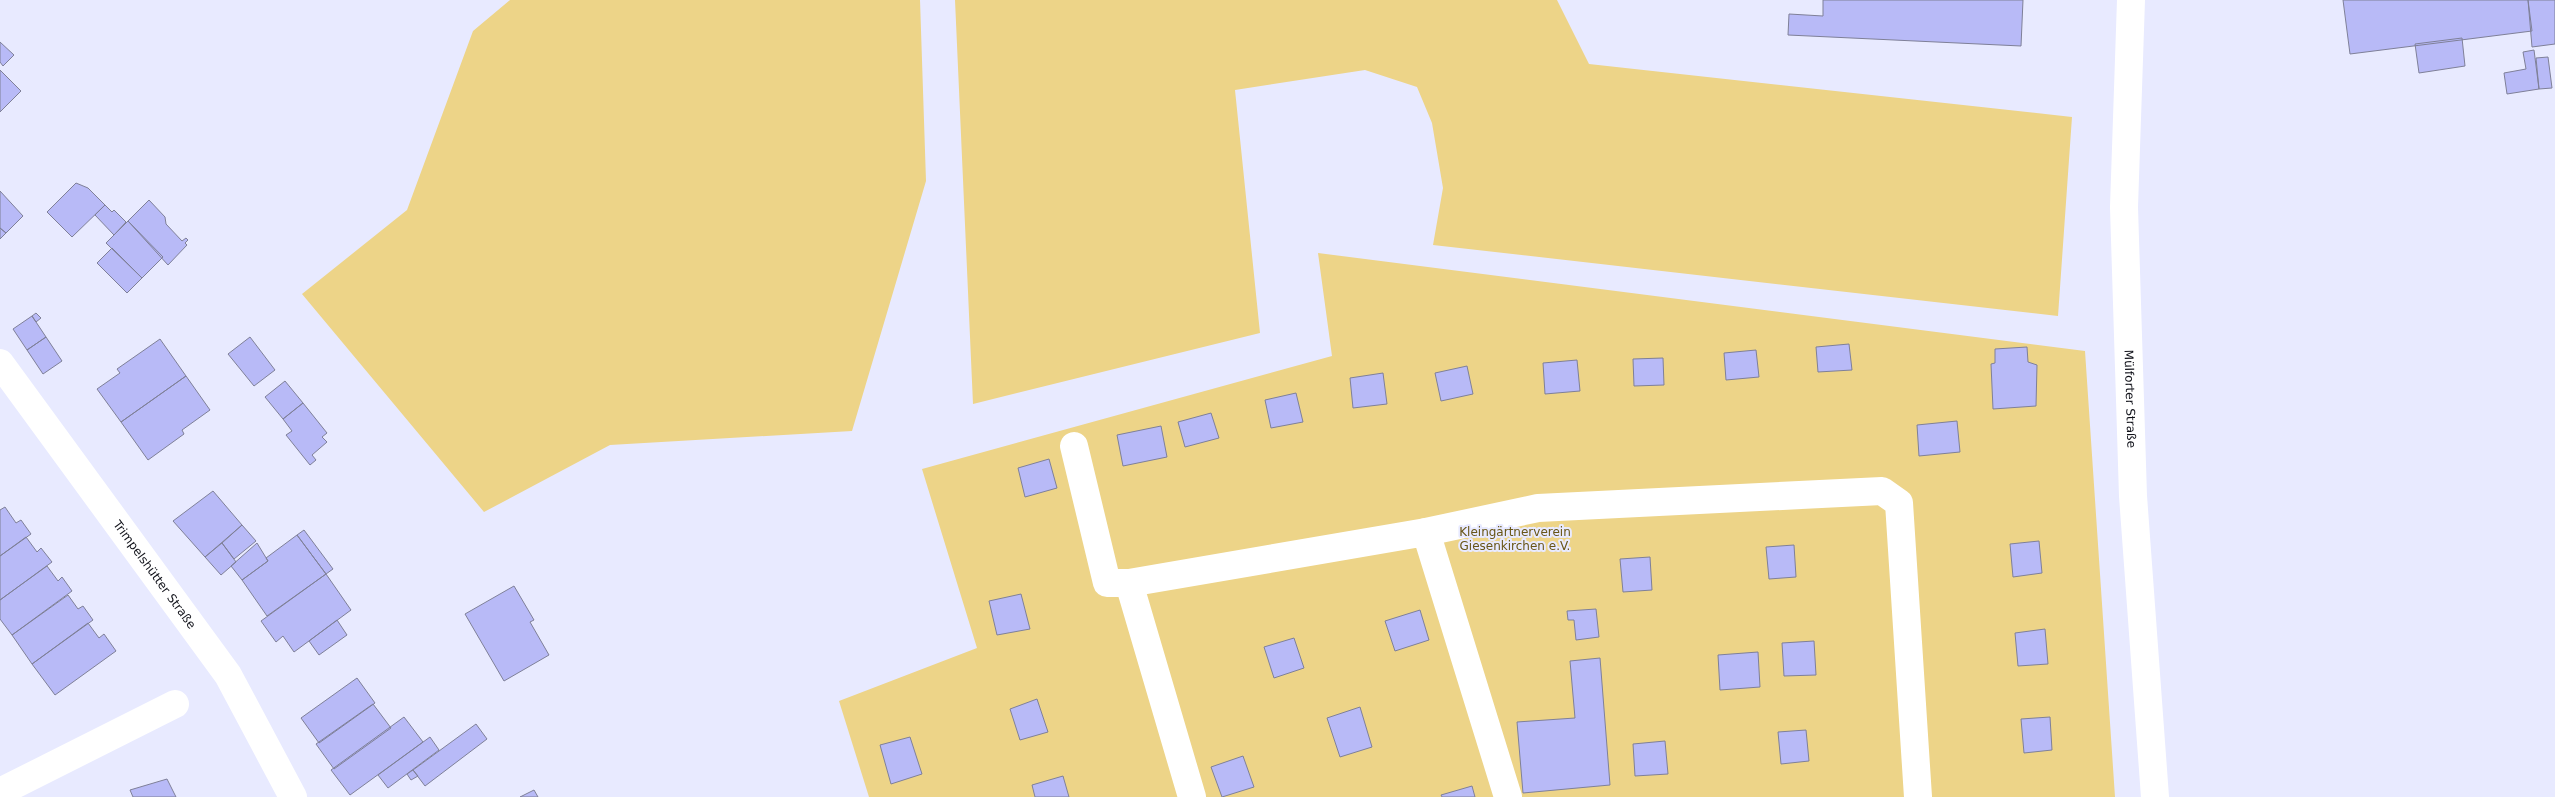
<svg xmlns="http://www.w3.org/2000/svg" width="2555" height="797" font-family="'DejaVu Sans',sans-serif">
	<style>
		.green { fill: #edd488 }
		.building { fill: #b8baf7; stroke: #7f8098 }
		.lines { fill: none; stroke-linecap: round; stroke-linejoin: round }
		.minor { stroke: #fff; stroke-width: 28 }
		.major { stroke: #fff; stroke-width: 28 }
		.labels { text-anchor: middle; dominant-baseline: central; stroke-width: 4; stroke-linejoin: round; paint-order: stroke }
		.street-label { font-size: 12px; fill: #101119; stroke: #e8eaff }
		.park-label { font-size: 12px; fill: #685516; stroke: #e8eaff }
	</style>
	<rect width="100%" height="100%" fill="#e8eaff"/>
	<!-- green -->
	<path class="green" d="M 510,0 L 920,0 L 926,181 L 852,431 L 610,445 L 484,512 L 302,294 L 407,210 L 473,31 Z
		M 955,0 L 1557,0 L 1589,64 L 2072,117 L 2058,316 L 1433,245 L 1443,188 L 1432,123 L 1417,87 L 1365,70 L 1235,90 L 1260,333 L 973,404 Z
		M 1318,253 L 2085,351 L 2115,797 L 869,797 L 839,701 L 977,648 L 922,469 L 1332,356 Z"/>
	<!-- building -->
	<path class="building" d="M 1823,0 L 2023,0 L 2021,46 L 1788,35 L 1789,14 L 1823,16 Z
		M 2343,0 L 2528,0 L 2532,31 L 2350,54 Z
		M 2528,0 L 2555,0 L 2555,44 L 2532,47 Z
		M 2462,38 L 2465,66 L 2419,73 L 2415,44 Z
		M 0,42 L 14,55 L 3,66 L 0,62 Z
		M 2534,50 L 2539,89 L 2507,94 L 2504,73 L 2526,69 L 2523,52 Z
		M 2548,57 L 2552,88 L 2539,89 L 2536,58 Z
		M 0,70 L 21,91 L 0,112 Z
		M 76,183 L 88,188 L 105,205 L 72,237 L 47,212 Z
		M 0,191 L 23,216 L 6,233 L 0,228 Z
		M 149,200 L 165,217 L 166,224 L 182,241 L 186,238 L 188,240 L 185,243 L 187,245 L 168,265 L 128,221 Z
		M 105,205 L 112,212 L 114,210 L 126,222 L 114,235 L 95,215 Z
		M 128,221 L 163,257 L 142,278 L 106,243 Z
		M 0,228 L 6,233 L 0,239 Z
		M 112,248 L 142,278 L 127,293 L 97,263 Z
		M 36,313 L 41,318 L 36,322 L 32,316 Z
		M 32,316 L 46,337 L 27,350 L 13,329 Z
		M 46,337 L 62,361 L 43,374 L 27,350 Z
		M 250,337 L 275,370 L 254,386 L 228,354 Z
		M 160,339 L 186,376 L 121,422 L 97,389 L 120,373 L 117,369 Z
		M 1849,344 L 1852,370 L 1818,372 L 1816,347 Z
		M 2027,347 L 2028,362 L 2037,365 L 2036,406 L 1993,409 L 1991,364 L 1995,363 L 1995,349 Z
		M 1756,350 L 1759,377 L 1726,380 L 1724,353 Z
		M 1663,358 L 1664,385 L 1634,386 L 1633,359 Z
		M 1577,360 L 1580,391 L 1545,394 L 1543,363 Z
		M 1467,366 L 1473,394 L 1441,401 L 1435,373 Z
		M 1383,373 L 1387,404 L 1353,408 L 1350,378 Z
		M 186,376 L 210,410 L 182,430 L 184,434 L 148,460 L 121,422 Z
		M 285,381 L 303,403 L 283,419 L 265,397 Z
		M 1296,393 L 1303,422 L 1271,428 L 1265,400 Z
		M 303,403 L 327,433 L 322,437 L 327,442 L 312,455 L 316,460 L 310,465 L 286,435 L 292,431 L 283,419 Z
		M 1211,413 L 1219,438 L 1185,447 L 1178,422 Z
		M 1957,421 L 1960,452 L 1919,456 L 1917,425 Z
		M 1161,426 L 1167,457 L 1123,466 L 1117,435 Z
		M 1049,459 L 1057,488 L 1025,497 L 1018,468 Z
		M 213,491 L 242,525 L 205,557 L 173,521 Z
		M 5,507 L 16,523 L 21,520 L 31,534 L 0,556 L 0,510 Z
		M 242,525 L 256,541 L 234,559 L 222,543 Z
		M 304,530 L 333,569 L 326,574 L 297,535 Z
		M 297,535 L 326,574 L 267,616 L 242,580 L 268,561 L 266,558 Z
		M 26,537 L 37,552 L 41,548 L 52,562 L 0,600 L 0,556 Z
		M 2039,541 L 2042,573 L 2013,577 L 2010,544 Z
		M 222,543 L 236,562 L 221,575 L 205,557 Z
		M 257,543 L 268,561 L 242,580 L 231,566 Z
		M 1794,545 L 1796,577 L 1769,579 L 1766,547 Z
		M 1650,557 L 1652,590 L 1623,592 L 1620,559 Z
		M 47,566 L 58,581 L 62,577 L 72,591 L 12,635 L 0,619 L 0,600 Z
		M 326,574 L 351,610 L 294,652 L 283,636 L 276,642 L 261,621 Z
		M 514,586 L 534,620 L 530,622 L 549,655 L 504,681 L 465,614 Z
		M 1021,594 L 1030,629 L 997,635 L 989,601 Z
		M 68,595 L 78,609 L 83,606 L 93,620 L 32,664 L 12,635 Z
		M 1596,609 L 1599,637 L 1576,640 L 1574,620 L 1568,620 L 1567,611 Z
		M 1420,610 L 1429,640 L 1395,651 L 1385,621 Z
		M 337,620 L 347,635 L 319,655 L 309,641 Z
		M 88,623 L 99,638 L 104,634 L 116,651 L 55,695 L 32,664 Z
		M 2045,629 L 2048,664 L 2018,666 L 2015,633 Z
		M 1294,638 L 1304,668 L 1274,678 L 1264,647 Z
		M 1814,641 L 1816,675 L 1784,676 L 1782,643 Z
		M 1758,652 L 1760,687 L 1720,690 L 1718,655 Z
		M 1600,658 L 1610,785 L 1523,793 L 1517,722 L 1575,718 L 1570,661 Z
		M 357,678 L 375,703 L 319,743 L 301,718 Z
		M 1037,699 L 1048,732 L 1020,740 L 1010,709 Z
		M 373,704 L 391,728 L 334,769 L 316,744 Z
		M 1360,707 L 1372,747 L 1340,757 L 1327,718 Z
		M 404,717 L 423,742 L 350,795 L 331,770 Z
		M 2050,717 L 2052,750 L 2024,753 L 2021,719 Z
		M 476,724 L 487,739 L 425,786 L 413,770 Z
		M 1806,730 L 1809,761 L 1781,764 L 1778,732 Z
		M 430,737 L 439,750 L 388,788 L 378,775 Z
		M 910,737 L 922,774 L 891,784 L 880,745 Z
		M 1665,741 L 1668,774 L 1635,776 L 1633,744 Z
		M 1243,756 L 1254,787 L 1222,797 L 1211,767 Z
		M 413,770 L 418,776 L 411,780 L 407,774 Z
		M 1063,776 L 1069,797 L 1035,797 L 1032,785 Z
		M 167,779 L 176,797 L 133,797 L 130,790 Z
		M 1472,786 L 1475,797 L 1442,797 L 1441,795 Z
		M 534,790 L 538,797 L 520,797 Z"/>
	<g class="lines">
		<!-- minor -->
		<g class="minor">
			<path id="s1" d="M 0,363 L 228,675 L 293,797"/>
			<path d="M 1074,446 L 1107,583 L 1129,583"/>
			<path d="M 1426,532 L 1538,508 L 1882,491 L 1899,503 L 1918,797"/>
			<path d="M 0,792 L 175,704"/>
			<path d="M 1192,797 L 1129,583 L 1426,532 L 1508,797"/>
		</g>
		<!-- major -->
		<path class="major" id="s2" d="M 2131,0 L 2124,207 L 2133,496 L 2155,797"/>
	</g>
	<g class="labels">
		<!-- street labels -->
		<g class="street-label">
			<text stroke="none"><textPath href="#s2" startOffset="399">Mülforter Straße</textPath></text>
			<text stroke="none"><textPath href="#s1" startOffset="262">Trimpelshütter Straße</textPath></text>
		</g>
		<!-- park labels -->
		<g class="park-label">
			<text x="1515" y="532">Kleingärtnerverein<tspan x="1515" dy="14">Giesenkirchen e.V.</tspan></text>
		</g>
	</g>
</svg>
